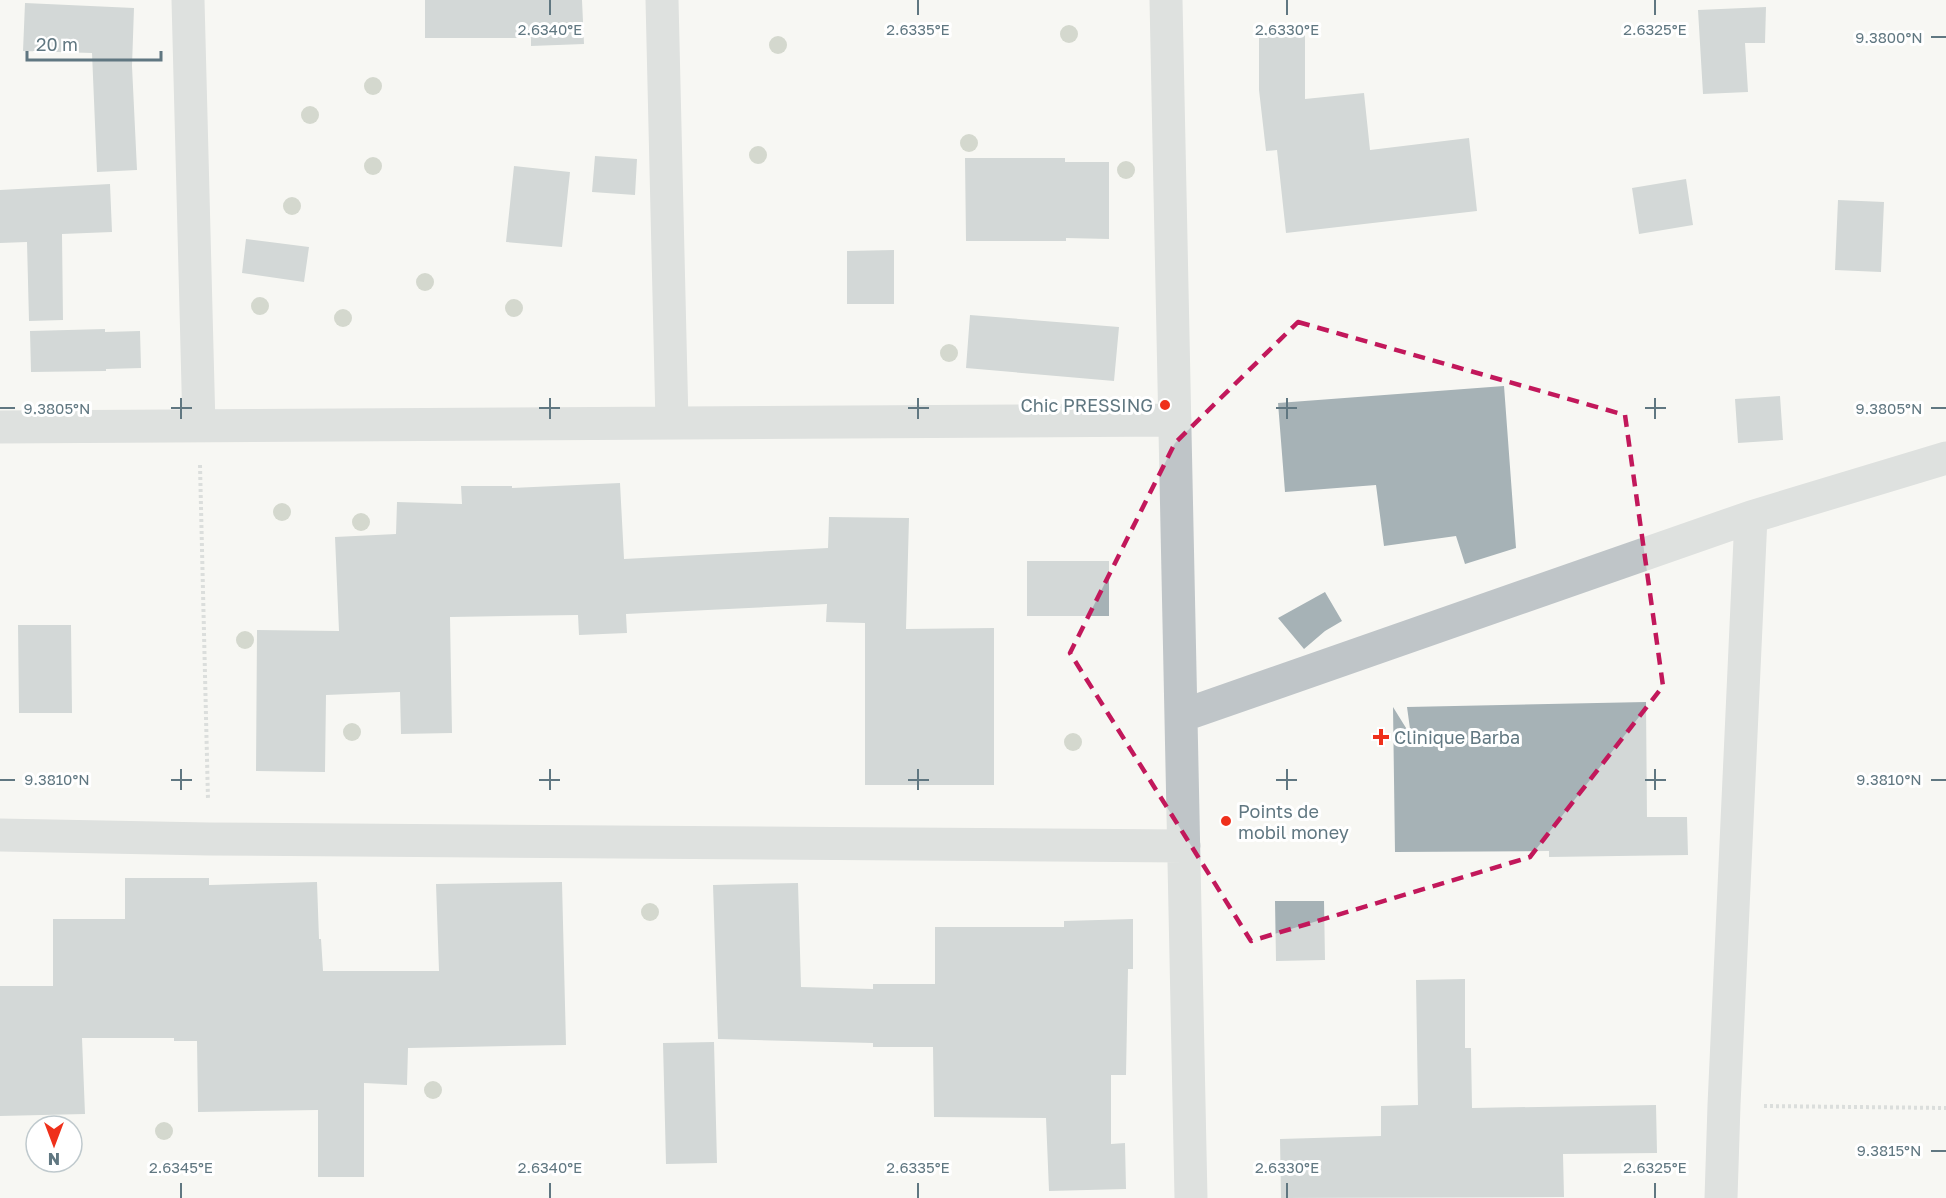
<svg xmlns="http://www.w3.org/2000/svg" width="1946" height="1198" font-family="'Golos Text',sans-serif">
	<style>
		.building { fill: #a6b2b6 }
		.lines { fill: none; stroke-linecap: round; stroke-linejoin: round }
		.path { stroke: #b9bec0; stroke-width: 4; stroke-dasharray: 3 3; stroke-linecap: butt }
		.minor { stroke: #bfc5c8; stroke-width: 33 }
		.tree { fill: #a8b1a2 }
		.marked { fill: none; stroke: #c2185b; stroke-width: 4.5; stroke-dasharray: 12 8; stroke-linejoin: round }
		.ticks { fill: none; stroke: #607781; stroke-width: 2 }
		.poi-dot { fill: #ef301b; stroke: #fff; stroke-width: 2 }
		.labels { text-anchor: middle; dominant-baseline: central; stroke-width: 6; stroke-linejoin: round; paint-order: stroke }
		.poi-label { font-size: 18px; fill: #607781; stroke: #fff; text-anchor: start }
		.ticks-label { font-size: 15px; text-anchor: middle; fill: #607781; stroke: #fff; stroke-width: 6; stroke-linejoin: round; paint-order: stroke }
	</style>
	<rect width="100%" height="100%" fill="#f7f7f3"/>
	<!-- building -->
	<path class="building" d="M 425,0 L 582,0 L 584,44 L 531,46 L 531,38 L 425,38 Z
		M 25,3 L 134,8 L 132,66 L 137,170 L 97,172 L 92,53 L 23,51 Z
		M 1766,7 L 1765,43 L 1745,43 L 1748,92 L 1703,94 L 1698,10 Z
		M 1259,31 L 1305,31 L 1305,99 L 1364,93 L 1370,150 L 1469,138 L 1477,211 L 1286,233 L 1277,150 L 1266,151 L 1259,90 Z
		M 595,156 L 637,159 L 635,195 L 592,192 Z
		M 965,158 L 1065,158 L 1065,162 L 1109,162 L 1109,239 L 1066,238 L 1066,241 L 966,241 Z
		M 514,166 L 570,172 L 562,247 L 506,242 Z
		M 1686,179 L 1693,225 L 1639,234 L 1632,188 Z
		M 110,184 L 112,232 L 62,234 L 63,320 L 29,321 L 27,242 L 0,243 L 0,190 Z
		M 1838,200 L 1884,202 L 1881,272 L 1835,270 Z
		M 246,239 L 309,247 L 304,282 L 242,273 Z
		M 894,250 L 894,304 L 847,304 L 847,251 Z
		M 970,315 L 1119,327 L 1114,381 L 966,368 Z
		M 105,329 L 105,332 L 140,331 L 141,368 L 106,369 L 106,371 L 31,372 L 30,331 Z
		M 1504,386 L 1516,548 L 1465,564 L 1456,536 L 1384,546 L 1376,485 L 1285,492 L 1278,403 Z
		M 1780,396 L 1783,440 L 1738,443 L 1735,399 Z
		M 620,483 L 624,559 L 828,548 L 829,517 L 909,518 L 906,629 L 994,628 L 994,785 L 865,785 L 865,623 L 826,622 L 827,604 L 626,614 L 627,633 L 579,635 L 578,615 L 450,617 L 452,733 L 401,734 L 400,692 L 326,695 L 325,772 L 256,771 L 257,630 L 339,631 L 335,537 L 396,534 L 397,502 L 462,504 L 461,486 L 512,486 L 512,488 Z
		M 1027,561 L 1109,561 L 1109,616 L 1027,616 Z
		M 1325,592 L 1342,621 L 1325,631 L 1304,649 L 1278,618 Z
		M 18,625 L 71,625 L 72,713 L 19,713 Z
		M 1646,702 L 1647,817 L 1687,817 L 1688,855 L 1549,857 L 1549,851 L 1395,852 L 1393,707 L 1411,736 L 1407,707 Z
		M 125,878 L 209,878 L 209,885 L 317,882 L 319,939 L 321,939 L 323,971 L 439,971 L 436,884 L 562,882 L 566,1045 L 408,1048 L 407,1085 L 364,1083 L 364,1177 L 318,1177 L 318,1110 L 198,1112 L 197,1041 L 174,1041 L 174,1038 L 82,1038 L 85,1114 L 0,1116 L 0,986 L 53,986 L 53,919 L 125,919 Z
		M 798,883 L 801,987 L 873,989 L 873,984 L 935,984 L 935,927 L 1064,927 L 1064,921 L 1133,919 L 1133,969 L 1128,969 L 1126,1075 L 1111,1075 L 1111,1144 L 1125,1143 L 1126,1189 L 1049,1191 L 1046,1118 L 934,1117 L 933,1047 L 873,1047 L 873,1043 L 718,1039 L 713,885 Z
		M 1275,901 L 1324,901 L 1325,960 L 1276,961 Z
		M 1465,979 L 1465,1048 L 1471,1048 L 1472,1108 L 1656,1105 L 1657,1153 L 1563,1154 L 1564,1197 L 1281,1198 L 1280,1139 L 1381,1136 L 1381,1106 L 1418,1105 L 1416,980 Z
		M 714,1042 L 717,1163 L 666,1164 L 663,1043 Z"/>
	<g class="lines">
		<!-- path -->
		<path class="path" d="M 200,465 L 208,800
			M 1764,1106 L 1946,1108"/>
		<!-- minor -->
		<path class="minor" d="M 188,0 L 199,426
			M 662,0 L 672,423
			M 1166,0 L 1191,1198
			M 0,427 L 1175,420
			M 1181,716 L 1751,517 L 1946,458
			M 0,835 L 209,839 L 1184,846
			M 1721,1198 L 1724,1105 L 1751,517"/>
	</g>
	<!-- trees -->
	<g class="tree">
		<circle cx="1069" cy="34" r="9"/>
		<circle cx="778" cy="45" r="9"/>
		<circle cx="373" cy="86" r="9"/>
		<circle cx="310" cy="115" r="9"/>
		<circle cx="969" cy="143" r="9"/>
		<circle cx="758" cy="155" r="9"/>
		<circle cx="373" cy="166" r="9"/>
		<circle cx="1126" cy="170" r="9"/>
		<circle cx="292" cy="206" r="9"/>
		<circle cx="425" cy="282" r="9"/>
		<circle cx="260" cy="306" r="9"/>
		<circle cx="514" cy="308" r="9"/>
		<circle cx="343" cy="318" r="9"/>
		<circle cx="949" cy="353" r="9"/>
		<circle cx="282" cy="512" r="9"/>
		<circle cx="361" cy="522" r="9"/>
		<circle cx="245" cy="640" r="9"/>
		<circle cx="352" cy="732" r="9"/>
		<circle cx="1073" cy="742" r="9"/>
		<circle cx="650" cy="912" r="9"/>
		<circle cx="433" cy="1090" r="9"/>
		<circle cx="164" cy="1131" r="9"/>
	</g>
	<!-- marked area -->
	<path d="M0 0H1946V1198H0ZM 1298,322 L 1625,415 L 1663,686 L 1530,857 L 1251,941 L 1070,653 L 1175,443 Z" fill="#f7f7f3" fill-opacity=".55" fill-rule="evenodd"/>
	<path class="marked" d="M 1298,322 L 1625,415 L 1663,686 L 1530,857 L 1251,941 L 1070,653 L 1175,443 Z"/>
	<!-- ticks -->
	<path class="ticks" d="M 550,0 L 550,15M 918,0 L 918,15M 1287,0 L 1287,15M 1655,0 L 1655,15M 1931,37 L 1946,37M 181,398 L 181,419M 550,398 L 550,419M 918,398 L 918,419M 1287,398 L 1287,419M 1655,398 L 1655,419M 0,408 L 15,408M 171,408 L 192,408M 539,408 L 560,408M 908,408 L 929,408M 1276,408 L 1297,408M 1645,408 L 1666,408M 1931,408 L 1946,408M 181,769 L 181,790M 550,769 L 550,790M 918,769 L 918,790M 1287,769 L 1287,790M 1655,769 L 1655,790M 0,780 L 15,780M 171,780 L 192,780M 539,780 L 560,780M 908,780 L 929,780M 1276,780 L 1297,780M 1645,780 L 1666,780M 1931,780 L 1946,780M 1931,1151 L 1946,1151M 181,1183 L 181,1198M 550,1183 L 550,1198M 918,1183 L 918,1198M 1287,1183 L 1287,1198M 1655,1183 L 1655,1198"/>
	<!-- markers -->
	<g class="poi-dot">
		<circle cx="1165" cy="405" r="6"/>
		<path d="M1378 728h6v6h6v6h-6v6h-6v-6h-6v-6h6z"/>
		<circle cx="1226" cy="821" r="6"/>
	</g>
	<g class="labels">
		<!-- poi labels -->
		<g class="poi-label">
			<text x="1153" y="405" text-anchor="end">Chic PRESSING</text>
			<text x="1394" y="737">Clinique Barba</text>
			<text x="1238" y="811">Points de<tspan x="1238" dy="21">mobil money</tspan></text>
		</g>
	</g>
	<g class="ticks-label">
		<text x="550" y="35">2.6340°E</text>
		<text x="918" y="35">2.6335°E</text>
		<text x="1287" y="35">2.6330°E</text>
		<text x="1655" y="35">2.6325°E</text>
		<text x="1889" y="43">9.3800°N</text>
		<text x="1889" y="414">9.3805°N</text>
		<text x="57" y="414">9.3805°N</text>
		<text x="1889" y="785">9.3810°N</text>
		<text x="57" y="785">9.3810°N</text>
		<text x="1889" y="1156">9.3815°N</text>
		<text x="181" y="1173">2.6345°E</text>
		<text x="550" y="1173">2.6340°E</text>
		<text x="918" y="1173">2.6335°E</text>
		<text x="1287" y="1173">2.6330°E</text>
		<text x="1655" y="1173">2.6325°E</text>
	</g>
	<!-- north arrow -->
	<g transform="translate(54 1144) rotate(180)"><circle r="28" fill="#ffffff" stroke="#bfc9cd" stroke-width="1.5"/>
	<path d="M0-4.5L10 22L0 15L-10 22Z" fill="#ef301b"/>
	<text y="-9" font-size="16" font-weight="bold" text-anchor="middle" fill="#607781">N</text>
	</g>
	<!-- scale -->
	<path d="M27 51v9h134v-9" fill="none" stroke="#607781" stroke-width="3"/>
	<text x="36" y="51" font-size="18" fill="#607781" stroke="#ffffff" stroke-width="4.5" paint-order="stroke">20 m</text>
</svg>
